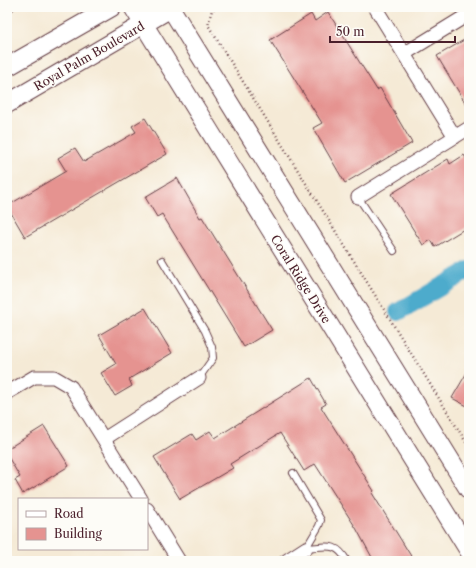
<svg xmlns="http://www.w3.org/2000/svg" width="476" height="568" font-family="'Libre Caslon Text',serif">
	<style>
		.lines { fill: none; stroke-linecap: round; stroke-linejoin: round }
		.canal { stroke: #4eabcc; stroke-width: 18 }
		.building { fill: #e59390 }
		.service-casing { stroke: #643d45; stroke-width: 8 }
		.minor-casing { stroke: #643d45; stroke-width: 15 }
		.secondary-casing { stroke: #643d45; stroke-width: 20 }
		.path { stroke: #643d45; stroke-width: 2.5; stroke-dasharray: 1 3; stroke-linecap: butt }
		.service { stroke: #fff; stroke-width: 6 }
		.minor { stroke: #fff; stroke-width: 13 }
		.secondary { stroke: #fff; stroke-width: 18 }
		.labels { text-anchor: middle; dominant-baseline: central; stroke-width: 3; stroke-linejoin: round; paint-order: stroke }
		.street-label { font-size: 12px; fill: #4a1f2b; stroke: #fdfcf7 }
	</style>
	<rect width="100%" height="100%" fill="#fdfcf7"/>
	<filter id="ink" filterUnits="userSpaceOnUse"><feTurbulence type="fractalNoise" baseFrequency=".025" numOctaves="2"/><feDisplacementMap in="SourceGraphic" scale="8" xChannelSelector="R" yChannelSelector="G"/><feConvolveMatrix kernelMatrix="1 2 1 2 8 2 1 2 1" color-interpolation-filters="sRGB"/></filter>
	<filter id="wash" filterUnits="userSpaceOnUse"><feTurbulence type="fractalNoise" baseFrequency=".012" numOctaves="4" result="noise"/><feDisplacementMap in="SourceGraphic" scale="16" xChannelSelector="R" yChannelSelector="G"/><feGaussianBlur stdDeviation="0.9" result="paint"/><feColorMatrix in="noise" values="0 0 0 0 0 0 0 0 0 0 0 0 0 0 0 0 0 1.4 0 .05"/><feComposite in="paint" operator="in"/></filter>
	<g filter="url(#wash)">
		<rect width="100%" height="100%" fill="#f5ead6"/>
		<g class="lines">
			<!-- canal -->
			<path class="canal" d="M 398,312 L 469,270"/>
		</g>
		<g id="blocks">
			<!-- building -->
			<path class="building" d="M 328,12 L 377,90 L 380,88 L 412,143 L 345,183 L 313,128 L 322,123 L 270,40 L 311,14 L 315,21 Z
				M 469,37 L 469,109 L 437,56 Z
				M 145,118 L 167,154 L 25,237 L 7,206 L 66,171 L 58,158 L 75,148 L 84,162 L 136,132 L 132,126 Z
				M 464,155 L 469,163 L 469,226 L 435,247 L 431,240 L 423,245 L 391,194 L 448,159 L 450,164 Z
				M 177,178 L 200,218 L 202,217 L 272,330 L 244,347 L 162,214 L 157,217 L 145,197 Z
				M 145,308 L 172,353 L 129,379 L 132,386 L 115,396 L 101,373 L 116,364 L 99,335 Z
				M 469,369 L 469,407 L 452,398 Z
				M 311,378 L 326,404 L 321,407 L 374,491 L 372,493 L 414,561 L 374,561 L 356,528 L 315,464 L 304,471 L 280,433 L 230,464 L 233,468 L 180,499 L 154,457 L 192,434 L 196,440 L 210,431 L 215,438 Z
				M 44,426 L 69,466 L 23,494 L 15,480 L 20,477 L 7,455 L 7,449 Z"/>
		</g>
	</g>
	<g filter="url(#ink)">
		<use href="#blocks" fill-opacity="0" stroke="#643d45" stroke-width="1"/>
		<g class="lines">
			<!-- service casing -->
			<g class="service-casing">
				<path id="service" d="M 7,10 L 11,7
					M 358,197 L 394,251
					M 162,260 L 205,331 L 212,347 L 213,358 L 199,378
					M 293,473 L 321,520 L 319,526 L 306,548
					M 306,548 C 326,547 336,541 347,561"/>
			</g>
			<!-- minor casing -->
			<g class="minor-casing">
				<path id="minor" d="M 375,7 L 455,137
					M 404,54 L 469,14
					M 358,197 L 469,128
					M 7,393 L 34,377 L 54,377 L 71,387 L 141,499
					M 104,439 L 199,378
					M 147,509 L 179,561
					M 286,561 L 306,548"/>
			</g>
			<!-- secondary casing -->
			<g class="secondary-casing">
				<path id="secondary" d="M 133,7 L 469,551
					M 170,7 L 469,490
					M 7,67 L 112,7
					M 7,104 L 171,8"/>
			</g>
			<!-- path -->
			<path class="path" d="M 218,7 L 212,10 L 208,25 L 469,447"/>
			<!-- service -->
			<use href="#service" class="service"/>
			<!-- minor -->
			<use href="#minor" class="minor"/>
			<!-- secondary -->
			<use href="#secondary" class="secondary"/>
		</g>
	</g>
	<g class="labels">
		<!-- street labels -->
		<g class="street-label">
			<text transform="translate(89 56) rotate(-30)">Royal Palm Boulevard</text>
			<text transform="translate(301 279) rotate(58)">Coral Ridge Drive</text>
		</g>
	</g>
	<!-- margin -->
	<rect width="476" height="568" fill="none" stroke="#fdfcf7" stroke-width="24"/>
	<!-- legend -->
	<rect x="18" y="498" width="130" height="52" fill="#fdfcf7" stroke="#b5a4a5"/>
	<rect x="26" y="511" width="20" height="6" fill="#ffffff" stroke="#b5a4a5"/>
	<text x="54" y="518" font-size="12" fill="#4a1f2b">Road</text>
	<rect x="26" y="528" width="20" height="12" fill="#e59390" stroke="#b5a4a5"/>
	<text x="54" y="538" font-size="12" fill="#4a1f2b">Building</text>
	<!-- scale -->
	<path d="M330 36v6h125v-6" fill="none" stroke="#4a1f2b" stroke-width="2"/>
	<text x="336" y="36" font-size="12" fill="#4a1f2b" stroke="#fdfcf7" stroke-width="3" paint-order="stroke">50 m</text>
</svg>
